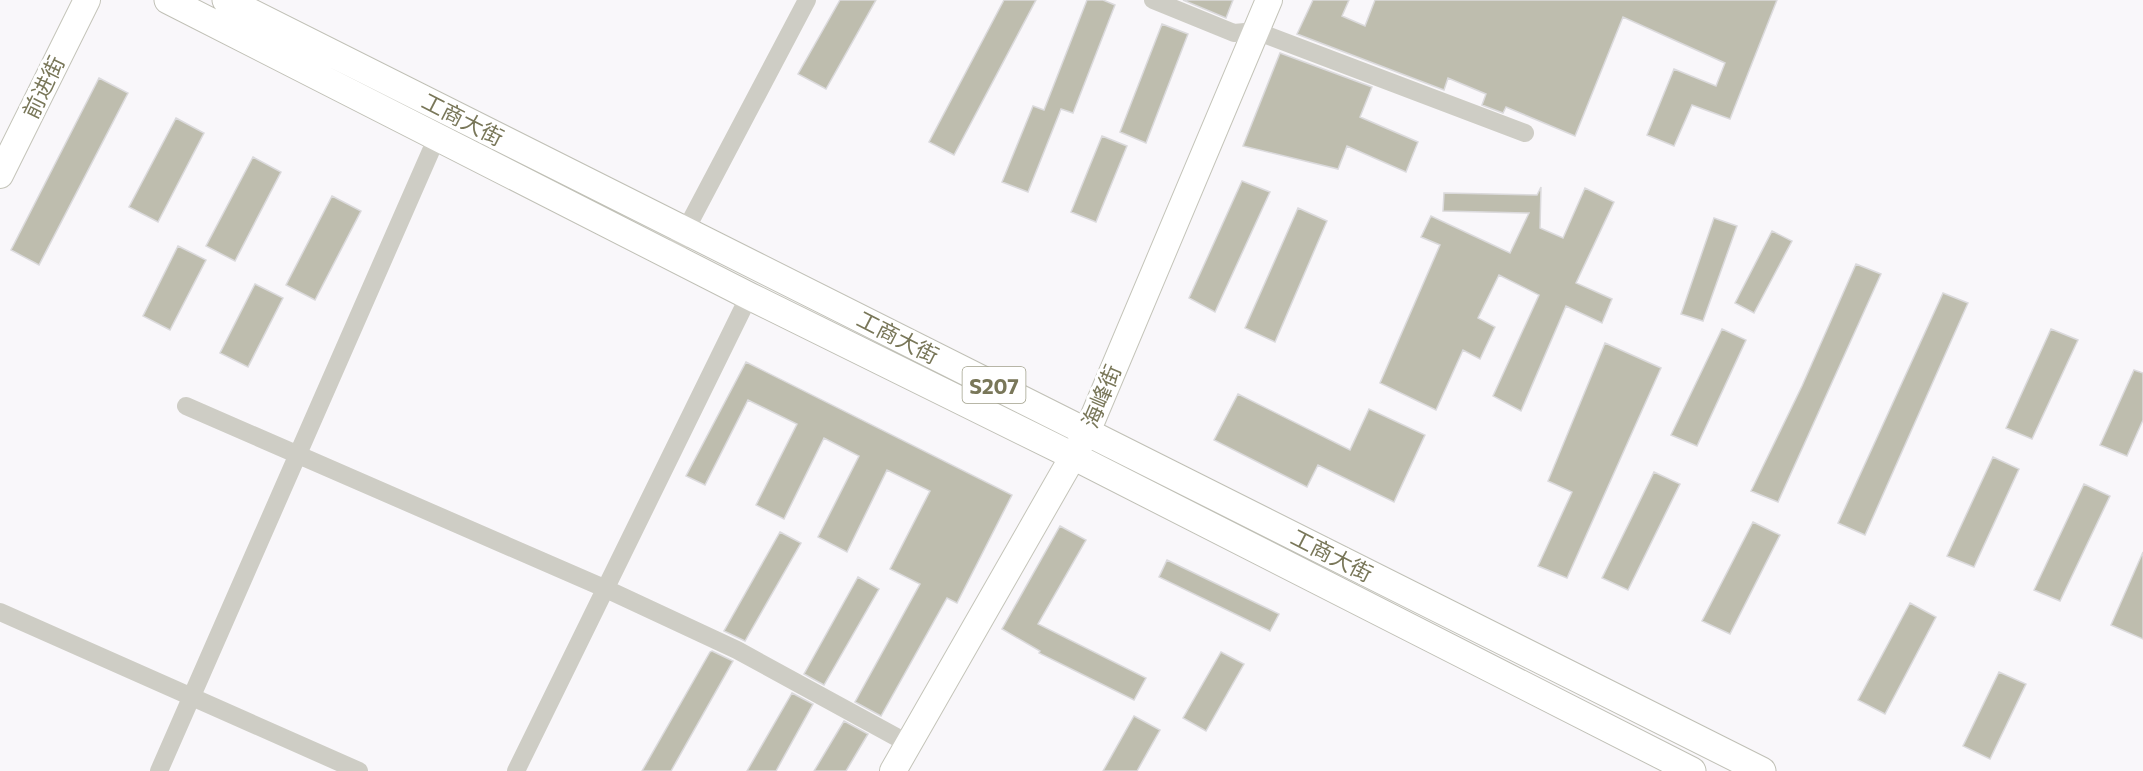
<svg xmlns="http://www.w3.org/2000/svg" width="2143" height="771" font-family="Commissioner,'Noto Sans SC',sans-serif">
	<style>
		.building { fill: #bebdae; stroke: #dbdadc; stroke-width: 1.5 }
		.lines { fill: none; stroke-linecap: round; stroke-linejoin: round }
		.secondary-casing { stroke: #c4c4b9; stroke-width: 28 }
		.primary-casing { stroke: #c0c0b6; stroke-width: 29 }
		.street { stroke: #cecdc5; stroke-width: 18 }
		.secondary { stroke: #fff; stroke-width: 26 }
		.primary { stroke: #fff; stroke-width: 27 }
		.labels { text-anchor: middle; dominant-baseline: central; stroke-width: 6; stroke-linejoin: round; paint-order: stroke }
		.shield { fill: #fff; stroke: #a1a08b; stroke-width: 1.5 }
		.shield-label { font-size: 21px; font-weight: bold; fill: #797759 }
		.street-label { font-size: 22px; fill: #797759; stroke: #fff }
	</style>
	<rect width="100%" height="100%" fill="#f9f7fa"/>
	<!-- building -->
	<path class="building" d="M 840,0 L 876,0 L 826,89 L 798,74 Z
		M 1004,0 L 1036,0 L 954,155 L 929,142 Z
		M 1087,0 L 1103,0 L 1115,5 L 1073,113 L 1061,109 L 1028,192 L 1002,182 L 1033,106 L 1044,110 Z
		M 1183,0 L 1233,0 L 1226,18 Z
		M 1313,0 L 1349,0 L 1342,16 L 1365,26 L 1375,0 L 1777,0 L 1730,119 L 1692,105 L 1674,146 L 1647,135 L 1674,69 L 1716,86 L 1725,63 L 1623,17 L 1575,136 L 1506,107 L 1503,113 L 1482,105 L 1486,94 L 1448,78 L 1444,90 L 1297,34 Z
		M 1162,24 L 1188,34 L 1146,143 L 1120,132 Z
		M 1280,53 L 1372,87 L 1360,117 L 1418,142 L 1406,172 L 1347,146 L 1338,169 L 1243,146 Z
		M 99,78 L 128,93 L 39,265 L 11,250 Z
		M 176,118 L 204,133 L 158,222 L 129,207 Z
		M 1102,136 L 1127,146 L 1096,222 L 1071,212 Z
		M 253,157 L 281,172 L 235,261 L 206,246 Z
		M 1242,181 L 1270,192 L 1215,312 L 1189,298 Z
		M 1541,187 L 1540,228 L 1563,238 L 1585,188 L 1614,202 L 1576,283 L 1612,299 L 1602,323 L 1566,306 L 1521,411 L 1493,396 L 1539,295 L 1499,275 L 1478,318 L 1495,327 L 1480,359 L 1463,350 L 1436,410 L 1380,383 L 1440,245 L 1421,237 L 1431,216 L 1510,253 L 1529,213 L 1443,211 L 1444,193 L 1537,195 Z
		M 332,196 L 361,211 L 315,300 L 286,285 Z
		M 1298,208 L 1327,221 L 1275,342 L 1245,328 Z
		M 1714,218 L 1737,226 L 1703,321 L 1681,314 Z
		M 1772,231 L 1792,241 L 1754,313 L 1735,303 Z
		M 178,246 L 206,260 L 170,330 L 143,316 Z
		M 1856,264 L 1881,274 L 1778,502 L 1751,491 L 1802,386 Z
		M 255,284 L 283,298 L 248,367 L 220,353 Z
		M 1943,293 L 1968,303 L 1865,535 L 1838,523 Z
		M 1722,329 L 1746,340 L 1697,446 L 1671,435 Z
		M 2051,329 L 2078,340 L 2032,439 L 2006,428 Z
		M 1605,343 L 1661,368 L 1567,578 L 1538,566 L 1572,492 L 1548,481 Z
		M 746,362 L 1012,495 L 957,603 L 947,598 L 881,716 L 855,702 L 920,584 L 890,569 L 930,491 L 887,470 L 847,552 L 818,537 L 859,456 L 824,438 L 784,519 L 756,505 L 797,424 L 748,400 L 705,485 L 686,476 Z
		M 2134,370 L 2143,373 L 2143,420 L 2127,456 L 2100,445 Z
		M 1238,394 L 1350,450 L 1369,409 L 1425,435 L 1394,502 L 1318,465 L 1307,487 L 1214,440 Z
		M 1993,457 L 2019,469 L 1974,567 L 1947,556 Z
		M 1654,472 L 1680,484 L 1628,590 L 1602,578 Z
		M 2084,484 L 2110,496 L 2060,601 L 2034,590 Z
		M 1753,522 L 1780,535 L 1730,634 L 1702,621 Z
		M 1060,526 L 1086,540 L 1038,624 L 1146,678 L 1134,700 L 1039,653 L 1040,651 L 1002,629 Z
		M 780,532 L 801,543 L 745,641 L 724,631 Z
		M 2143,552 L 2143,639 L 2111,625 Z
		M 1167,560 L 1279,614 L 1270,631 L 1159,577 Z
		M 858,577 L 879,589 L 824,685 L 804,674 Z
		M 1910,603 L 1936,617 L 1885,714 L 1858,700 Z
		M 712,651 L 733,661 L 671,771 L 642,771 L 710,652 Z
		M 1221,652 L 1244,664 L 1206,731 L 1183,718 Z
		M 1999,672 L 2026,684 L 1990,759 L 1963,746 Z
		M 792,693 L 813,704 L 776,771 L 747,771 Z
		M 1134,716 L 1160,730 L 1137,771 L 1103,771 Z
		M 844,721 L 868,734 L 846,771 L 814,771 Z"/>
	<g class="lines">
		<!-- secondary casing -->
		<g class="secondary-casing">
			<path id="secondary" d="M 0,175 L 87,0
				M 893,771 L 1087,432 L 1269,0"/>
		</g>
		<!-- primary casing -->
		<g class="primary-casing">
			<path id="primary" d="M 168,0 L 749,296 L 1073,456 L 1692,771
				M 226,0 L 1762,771"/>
		</g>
		<!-- street -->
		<path class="street" d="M 1153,0 L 1234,33 L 1256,31 L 1525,133
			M 672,256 L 807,0
			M 186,406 L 604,588 L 737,650 L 909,744
			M 0,612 L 359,771
			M 159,771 L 437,137
			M 516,771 L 749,296"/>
		<!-- secondary -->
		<use href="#secondary" class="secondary"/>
		<!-- primary -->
		<use href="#primary" class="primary"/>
	</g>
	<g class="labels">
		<!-- shield labels -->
		<rect class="shield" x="962.5" y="367" width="63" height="36" rx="4.5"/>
		<g class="shield-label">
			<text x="994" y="385">S207</text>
		</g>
		<!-- street labels -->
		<g class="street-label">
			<text transform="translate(43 87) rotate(-64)">前进街</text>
			<text transform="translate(463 119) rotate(27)">工商大街</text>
			<text transform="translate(898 337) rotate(27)">工商大街</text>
			<text transform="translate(1101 396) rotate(-67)">海峰街</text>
			<text transform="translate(1332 555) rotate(27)">工商大街</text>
		</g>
	</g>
</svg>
